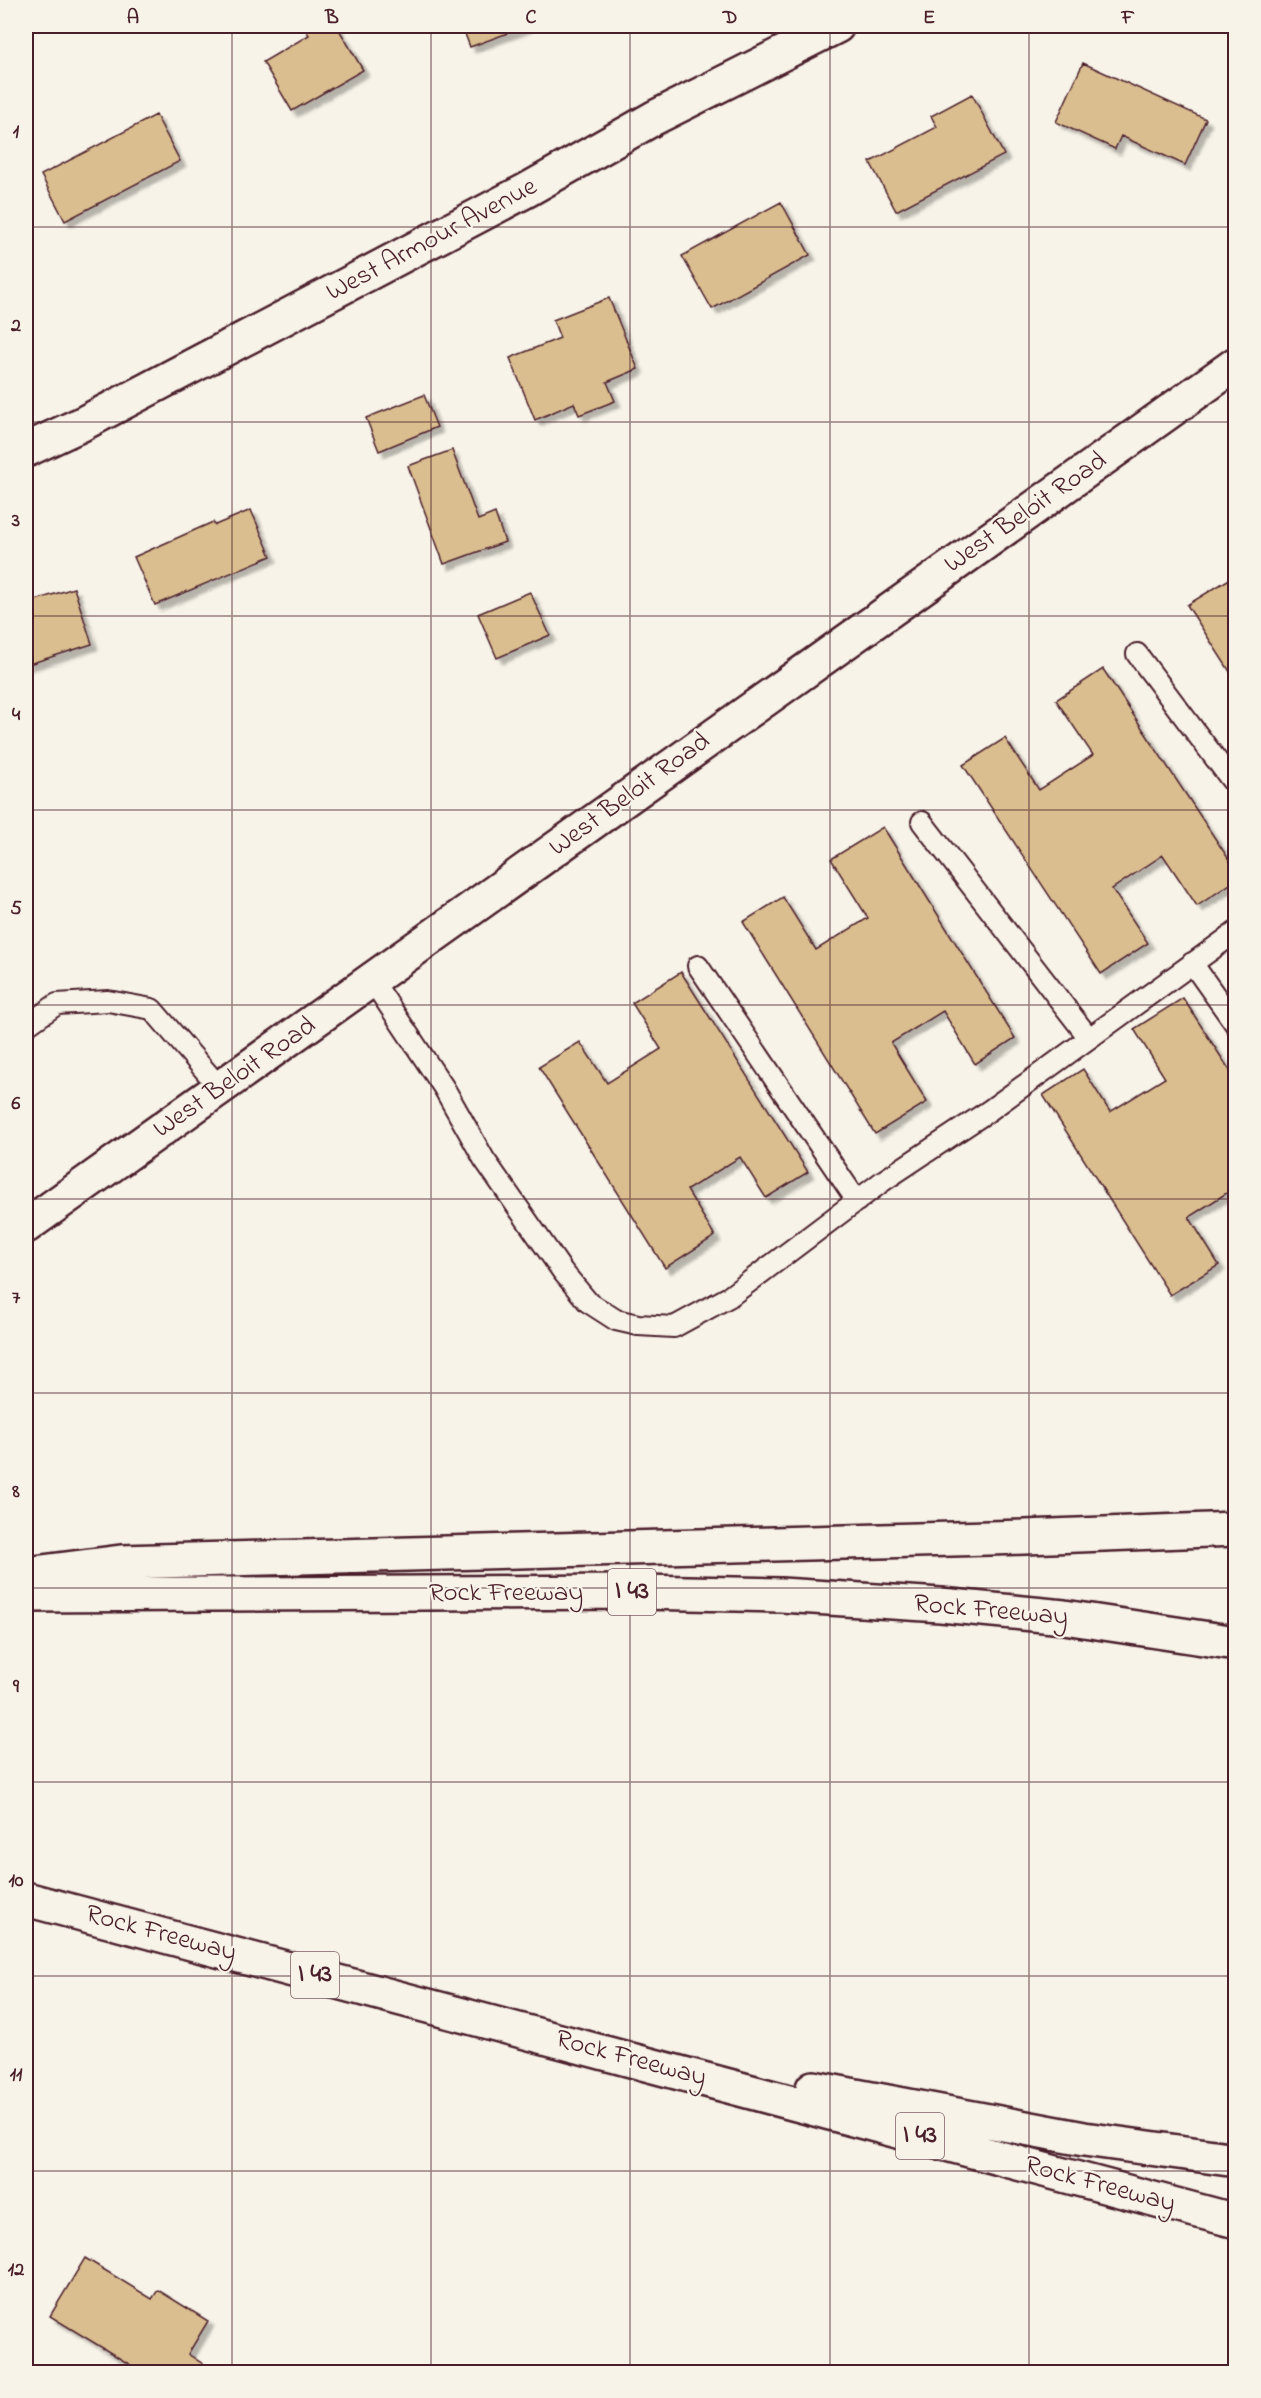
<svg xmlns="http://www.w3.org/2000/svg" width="1261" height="2398" font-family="'Indie Flower',sans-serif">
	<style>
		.building { fill: #dabe8f; stroke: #4a1f2b; stroke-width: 1.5; filter: url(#shadow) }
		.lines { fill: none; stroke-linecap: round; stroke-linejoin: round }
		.lane-casing { stroke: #4a1f2b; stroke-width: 24 }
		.street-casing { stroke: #4a1f2b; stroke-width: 38 }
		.secondary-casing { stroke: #4a1f2b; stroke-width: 38 }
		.highway-casing { stroke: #4a1f2b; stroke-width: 38 }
		.lane { stroke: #f7f3e8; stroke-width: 20 }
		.street { stroke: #f7f3e8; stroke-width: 33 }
		.secondary { stroke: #f7f3e8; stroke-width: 33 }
		.highway { stroke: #f7f3e8; stroke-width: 33 }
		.grid { fill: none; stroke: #4a1f2b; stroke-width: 1.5; stroke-opacity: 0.55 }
		.labels { text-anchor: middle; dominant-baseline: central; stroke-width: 4.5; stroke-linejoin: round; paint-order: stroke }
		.shield { fill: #f7f3e8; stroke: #7e5f64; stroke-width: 1.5 }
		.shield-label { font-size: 26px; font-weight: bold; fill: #4a1f2b }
		.street-label { font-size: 27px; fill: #4a1f2b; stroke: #f7f3e8 }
		.neatline { fill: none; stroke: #4a1f2b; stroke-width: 2 }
		.grid-label { font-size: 20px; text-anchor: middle; font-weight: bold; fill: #4a1f2b }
	</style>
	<defs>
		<filter id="shadow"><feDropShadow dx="5.5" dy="5.5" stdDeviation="1.5" flood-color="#0004"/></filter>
	</defs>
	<rect width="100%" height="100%" fill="#f7f3e8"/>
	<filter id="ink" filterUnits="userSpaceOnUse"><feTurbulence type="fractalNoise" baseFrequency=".0167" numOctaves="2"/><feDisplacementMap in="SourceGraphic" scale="12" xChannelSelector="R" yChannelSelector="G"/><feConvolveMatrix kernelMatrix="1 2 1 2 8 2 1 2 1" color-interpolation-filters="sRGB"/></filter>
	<g filter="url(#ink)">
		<!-- building -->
		<path class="building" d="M 303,26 L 319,26 L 321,28 L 325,26 L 337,26 L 363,70 L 292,111 L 263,62 L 309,35 Z
			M 462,26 L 527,26 L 470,47 Z
			M 1083,63 L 1206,119 L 1185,165 L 1121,136 L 1115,149 L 1056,122 Z
			M 972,94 L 1004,155 L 896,211 L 870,162 L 937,127 L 931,116 Z
			M 156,115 L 180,161 L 65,221 L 41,175 Z
			M 781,202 L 810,255 L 712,309 L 682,256 Z
			M 609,298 L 638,369 L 607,382 L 615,401 L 579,415 L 574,403 L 535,420 L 510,358 L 560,338 L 553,320 Z
			M 424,395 L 437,427 L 379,451 L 366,418 Z
			M 452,450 L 478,520 L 495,513 L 505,542 L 444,564 L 408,466 Z
			M 251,510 L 271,556 L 155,605 L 134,557 L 213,522 L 215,525 Z
			M 1231,578 L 1236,585 L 1236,681 L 1187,605 Z
			M 74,588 L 92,644 L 26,665 L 26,603 Z
			M 530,592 L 550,635 L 497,658 L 478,614 Z
			M 1103,669 L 1236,870 L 1236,880 L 1197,906 L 1163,855 L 1112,889 L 1148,943 L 1101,974 L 963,765 L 1005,738 L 1039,790 L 1093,755 L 1056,700 Z
			M 883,827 L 1015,1038 L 975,1064 L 943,1011 L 891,1043 L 927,1102 L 875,1134 L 743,922 L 783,897 L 816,950 L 868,918 L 831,859 Z
			M 681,972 L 808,1172 L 766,1198 L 740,1157 L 687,1190 L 715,1236 L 665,1268 L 539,1067 L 580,1042 L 607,1083 L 661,1049 L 632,1003 Z
			M 1183,998 L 1236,1080 L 1236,1187 L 1189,1217 L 1219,1265 L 1170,1295 L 1043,1095 L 1083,1069 L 1110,1112 L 1165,1078 L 1134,1029 Z
			M 85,2258 L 152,2299 L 158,2290 L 208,2321 L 188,2354 L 203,2364 L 197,2372 L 142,2372 L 50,2316 Z"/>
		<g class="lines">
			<!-- lane casing -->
			<g class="lane-casing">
				<path id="lane" d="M 1137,654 L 1236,786
					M 922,822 L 1089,1038
					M 1192,963 L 1236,1025
					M 698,966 L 857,1201
					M 372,980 L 444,1088 L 484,1159 L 563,1272 L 588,1302 L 616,1320 L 638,1325 L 674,1327 L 729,1297 L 883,1181 L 990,1110 L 1236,932
					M 26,1026 L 57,1004 L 108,1001 L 152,1009 L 220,1088"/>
			</g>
			<!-- street casing -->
			<g class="street-casing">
				<path id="street" d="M 26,450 L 82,424 L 527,190 L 654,118 L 837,26"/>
			</g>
			<!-- secondary casing -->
			<g class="secondary-casing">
				<path id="secondary" d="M 26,1226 L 1236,364"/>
			</g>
			<!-- highway casing -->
			<g class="highway-casing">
				<path id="highway" d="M 26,1574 L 121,1562 L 1025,1537 L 1236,1529
					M 26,1595 L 640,1592 L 781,1595 L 941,1605 L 1064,1617 L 1236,1643
					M 26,1899 L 1236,2221
					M 813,2088 L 1084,2139 L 1236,2160"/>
			</g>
			<!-- lane -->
			<use href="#lane" class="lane"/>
			<!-- street -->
			<use href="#street" class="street"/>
			<!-- secondary -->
			<use href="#secondary" class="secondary"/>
			<!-- highway -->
			<use href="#highway" class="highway"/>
		</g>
	</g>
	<!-- grid -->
	<path class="grid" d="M 232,26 L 232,2372M 431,26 L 431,2372M 630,26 L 630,2372M 830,26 L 830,2372M 1029,26 L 1029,2372M 26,227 L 1236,227M 26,422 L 1236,422M 26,616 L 1236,616M 26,810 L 1236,810M 26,1005 L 1236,1005M 26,1199 L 1236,1199M 26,1393 L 1236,1393M 26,1588 L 1236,1588M 26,1782 L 1236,1782M 26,1976 L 1236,1976M 26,2171 L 1236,2171"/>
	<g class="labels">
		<!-- shield labels -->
		<g class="shield">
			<rect x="608" y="1569" width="48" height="46" rx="4.5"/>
			<rect x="291" y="1952" width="48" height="46" rx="4.5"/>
			<rect x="896" y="2113" width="48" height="46" rx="4.5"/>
		</g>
		<g class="shield-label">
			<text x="632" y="1592">I 43</text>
			<text x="315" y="1975">I 43</text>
			<text x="920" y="2136">I 43</text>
		</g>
		<!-- street labels -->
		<g class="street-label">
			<text transform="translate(432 240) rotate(-28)">West Armour Avenue</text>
			<text transform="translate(1026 513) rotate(-35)">West Beloit Road</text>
			<text transform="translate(630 795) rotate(-36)">West Beloit Road</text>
			<text transform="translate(235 1078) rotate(-35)">West Beloit Road</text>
			<text x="506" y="1593">Rock Freeway</text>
			<text transform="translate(991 1611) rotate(5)">Rock Freeway</text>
			<text transform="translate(161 1934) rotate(15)">Rock Freeway</text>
			<text transform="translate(631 2059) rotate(15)">Rock Freeway</text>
			<text transform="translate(1100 2185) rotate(15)">Rock Freeway</text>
		</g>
	</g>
	<!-- margin -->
	<rect width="1261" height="2398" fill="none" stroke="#f7f3e8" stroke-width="66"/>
	<rect x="33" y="33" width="1195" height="2332" class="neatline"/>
	<g class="grid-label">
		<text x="133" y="23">A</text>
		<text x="332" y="23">B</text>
		<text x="531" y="23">C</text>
		<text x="730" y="23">D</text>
		<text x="929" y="23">E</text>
		<text x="1128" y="23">F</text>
		<text x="16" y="137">1</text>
		<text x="16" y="331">2</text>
		<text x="16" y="526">3</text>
		<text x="16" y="720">4</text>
		<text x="16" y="914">5</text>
		<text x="16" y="1109">6</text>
		<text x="16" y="1303">7</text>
		<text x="16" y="1497">8</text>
		<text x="16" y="1692">9</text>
		<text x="16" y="1886">10</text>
		<text x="16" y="2080">11</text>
		<text x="16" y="2275">12</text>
	</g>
</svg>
